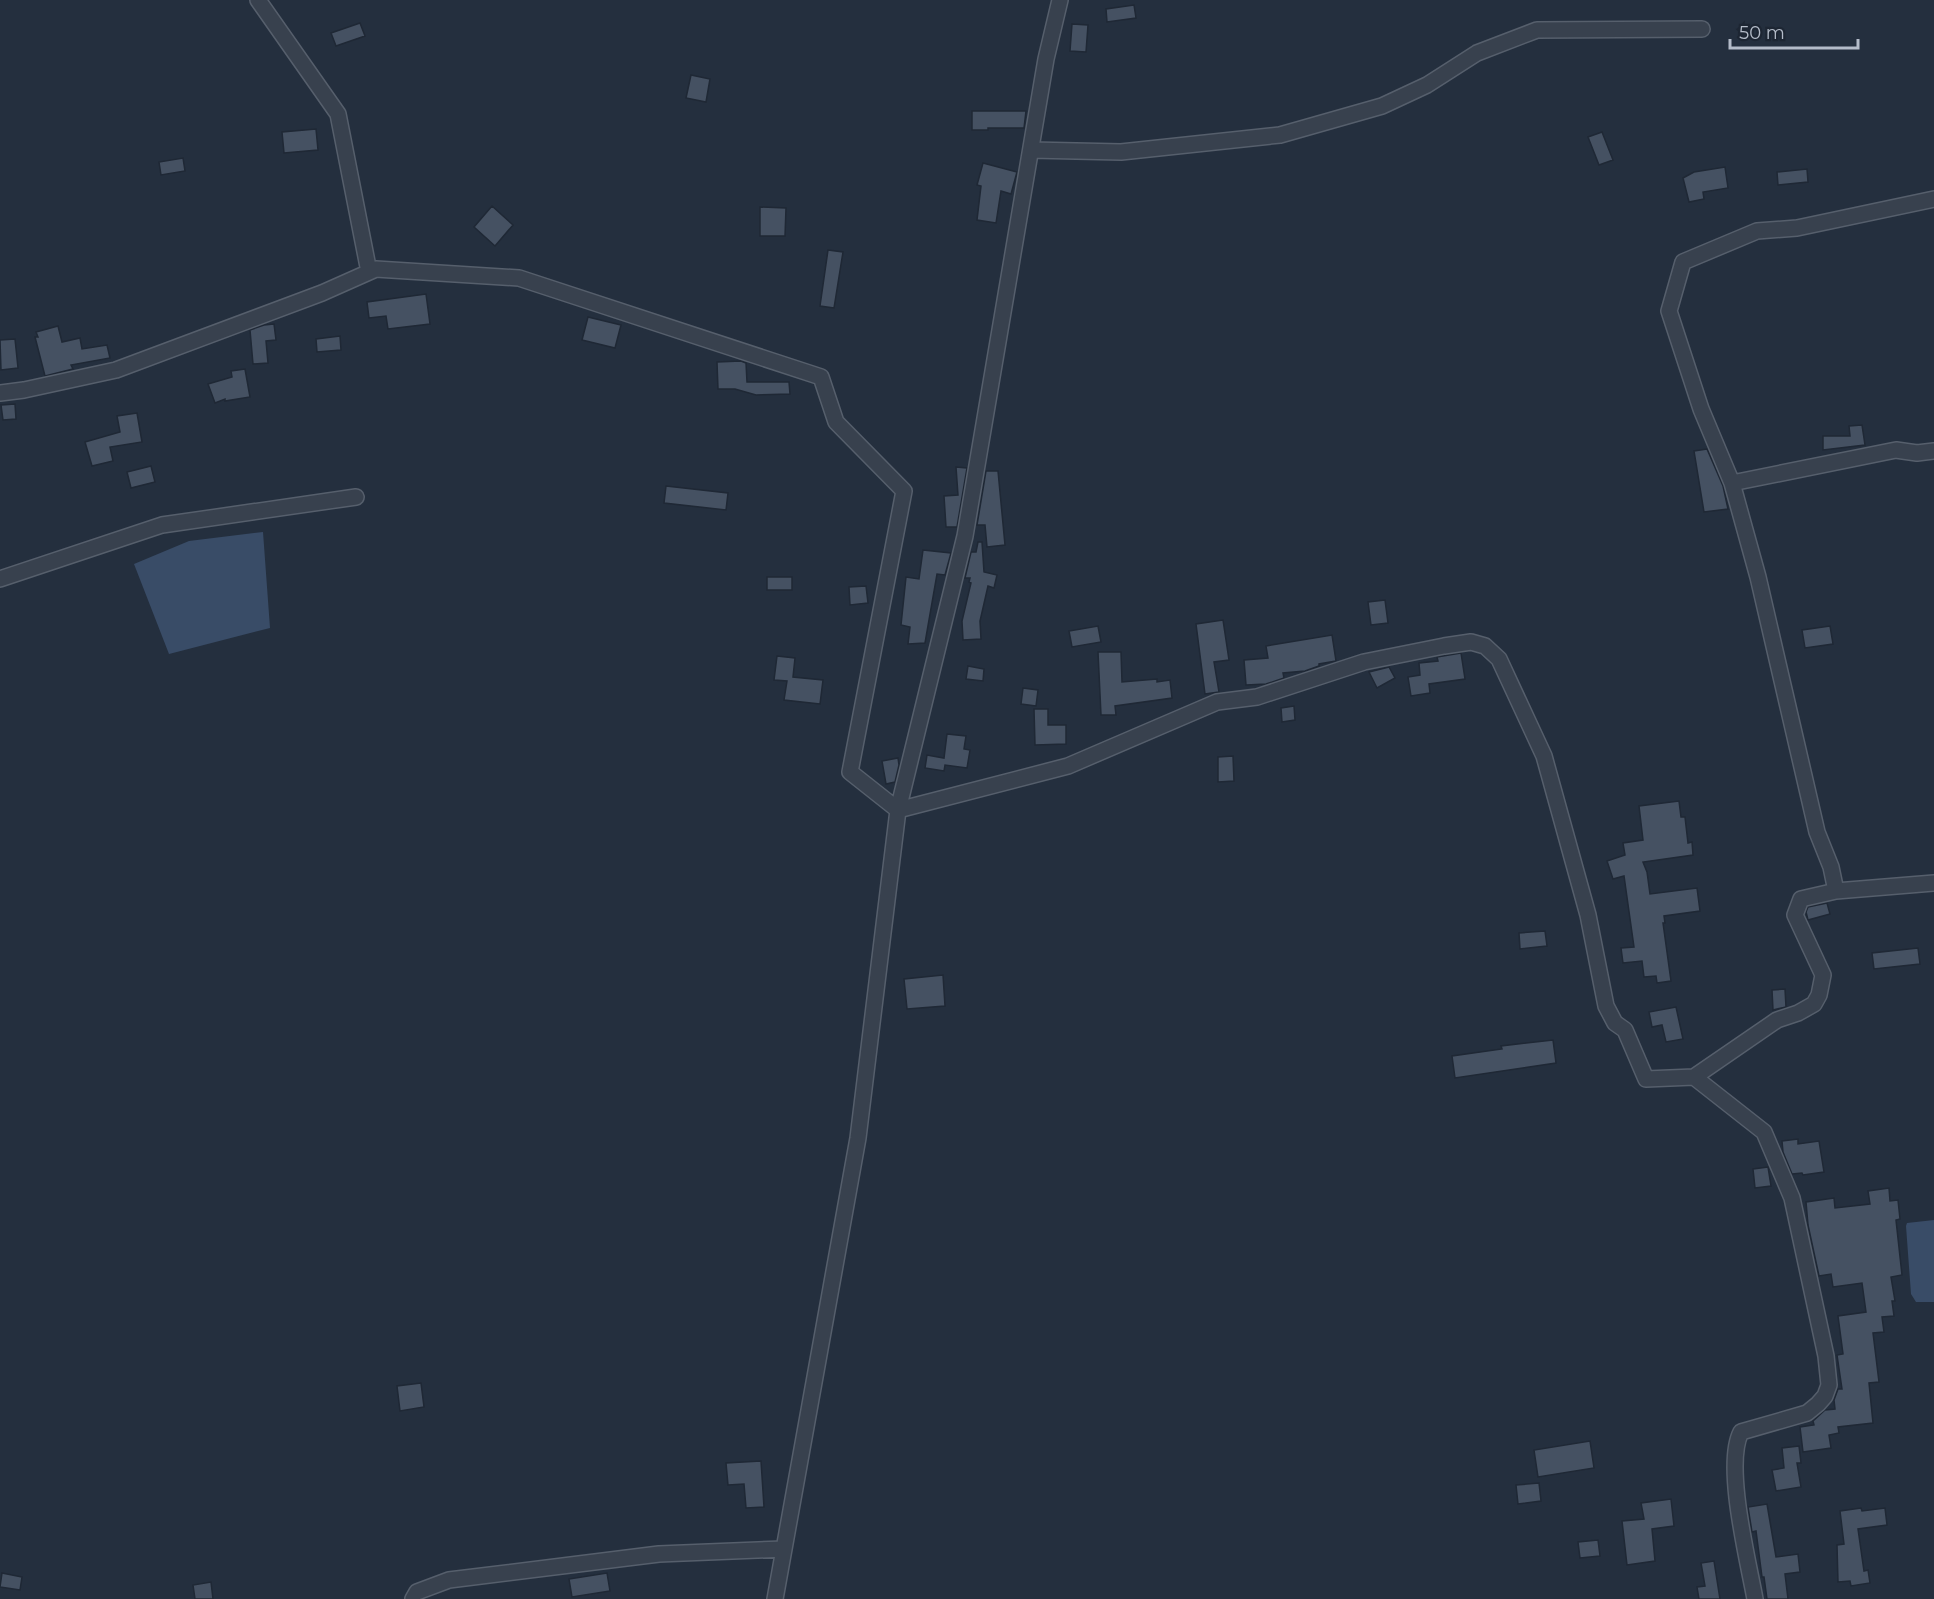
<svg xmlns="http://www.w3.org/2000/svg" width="1934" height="1599" font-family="Montserrat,sans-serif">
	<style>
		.water { fill: #394c67 }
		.building { fill: #455162; stroke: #1f2835; stroke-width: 1.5 }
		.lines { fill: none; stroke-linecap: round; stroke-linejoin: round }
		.minor-casing { stroke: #565f6c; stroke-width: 18 }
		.minor { stroke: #38414e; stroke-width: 15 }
	</style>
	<rect width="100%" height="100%" fill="#242f3e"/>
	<!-- water -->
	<path class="water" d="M 263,532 L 270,628 L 169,654 L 134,564 L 189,541 Z
		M 1934,1220 L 1934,1302 L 1916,1302 L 1911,1294 L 1906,1226 L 1907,1223 Z"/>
	<!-- building -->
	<path class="building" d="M 1134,5 L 1136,18 L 1107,22 L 1106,9 Z
		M 360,23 L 365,36 L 336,46 L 331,33 Z
		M 1072,24 L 1088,25 L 1086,52 L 1070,51 Z
		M 691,75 L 710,79 L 706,102 L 686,98 Z
		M 972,111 L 1026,111 L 1024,128 L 988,128 L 988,130 L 972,130 Z
		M 316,129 L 318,150 L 284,153 L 282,132 Z
		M 1602,132 L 1613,160 L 1599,165 L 1588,137 Z
		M 183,158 L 185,171 L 161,175 L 159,162 Z
		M 983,163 L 1017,172 L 1011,194 L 1001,191 L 996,223 L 977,220 L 981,186 L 977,185 Z
		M 1725,167 L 1728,188 L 1703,192 L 1704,199 L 1689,202 L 1683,178 L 1694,172 Z
		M 1807,169 L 1808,182 L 1778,185 L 1777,172 Z
		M 492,206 L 513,225 L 495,246 L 474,227 Z
		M 760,207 L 786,208 L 785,236 L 760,236 Z
		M 828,250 L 843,252 L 834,308 L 820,306 Z
		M 426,294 L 430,324 L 388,329 L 386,316 L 369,318 L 367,302 Z
		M 588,317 L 621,325 L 615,348 L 582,340 Z
		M 274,324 L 276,340 L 266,341 L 268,363 L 253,364 L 250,330 L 264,325 Z
		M 58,326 L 62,342 L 80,338 L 82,349 L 107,345 L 110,358 L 71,365 L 73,369 L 45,376 L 35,337 L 38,337 L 36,332 Z
		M 340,336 L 341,350 L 317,352 L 316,339 Z
		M 15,339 L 18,368 L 1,370 L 0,340 Z
		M 741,361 L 746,363 L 747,382 L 789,382 L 790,394 L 756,395 L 735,389 L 718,389 L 717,362 Z
		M 245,369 L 250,397 L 225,401 L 225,399 L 215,403 L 208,384 L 232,377 L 231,371 Z
		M 15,404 L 16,419 L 3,420 L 1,405 Z
		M 137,413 L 142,442 L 110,447 L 113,461 L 92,466 L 85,442 L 120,432 L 117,416 Z
		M 1862,425 L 1865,445 L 1823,450 L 1823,436 L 1850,436 L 1849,426 Z
		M 1707,449 L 1723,486 L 1728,509 L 1704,512 L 1694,451 Z
		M 151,466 L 155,482 L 131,488 L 127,472 Z
		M 956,467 L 967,468 L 957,527 L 946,527 L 944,496 L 958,495 Z
		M 986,471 L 998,471 L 1005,545 L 987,547 L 985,525 L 977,525 Z
		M 666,486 L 728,493 L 726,510 L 664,503 Z
		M 978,542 L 982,542 L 984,572 L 997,575 L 994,588 L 988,586 L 980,621 L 981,639 L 963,640 L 962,621 L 971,583 L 969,582 L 970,578 L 965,578 L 971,552 L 976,552 Z
		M 923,550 L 951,553 L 945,575 L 937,574 L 925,643 L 908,644 L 910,627 L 901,625 L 906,577 L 919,579 Z
		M 767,577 L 792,577 L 792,590 L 767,590 Z
		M 866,586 L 868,603 L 850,605 L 849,587 Z
		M 1385,600 L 1388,623 L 1371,625 L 1368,602 Z
		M 1223,620 L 1229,660 L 1214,662 L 1219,692 L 1205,694 L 1196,624 Z
		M 1098,626 L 1101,642 L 1072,647 L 1069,631 Z
		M 1830,626 L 1833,644 L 1805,648 L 1802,630 Z
		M 1332,635 L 1336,661 L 1319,664 L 1319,666 L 1305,671 L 1283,673 L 1284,678 L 1266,684 L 1246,685 L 1244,660 L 1268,658 L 1266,646 Z
		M 1098,652 L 1121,652 L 1122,682 L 1157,679 L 1157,682 L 1170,680 L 1172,698 L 1115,706 L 1116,715 L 1101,715 Z
		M 1461,653 L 1465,679 L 1429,684 L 1430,693 L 1411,696 L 1408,677 L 1420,675 L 1419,663 L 1438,661 L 1437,657 Z
		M 777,656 L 795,658 L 793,677 L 823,680 L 820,704 L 784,700 L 787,681 L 774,680 Z
		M 968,666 L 984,669 L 983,681 L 966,679 Z
		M 1389,667 L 1395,678 L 1377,688 L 1369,672 Z
		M 1023,688 L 1038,690 L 1036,706 L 1021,704 Z
		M 1294,706 L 1295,720 L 1282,722 L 1281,708 Z
		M 1034,709 L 1048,709 L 1048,725 L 1066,725 L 1066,744 L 1035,745 Z
		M 947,734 L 966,736 L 964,749 L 970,750 L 967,768 L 945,765 L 944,771 L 925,768 L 927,755 L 944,758 Z
		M 1233,756 L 1234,781 L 1218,782 L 1218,757 Z
		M 898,758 L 899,765 L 895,782 L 886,784 L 882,761 Z
		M 1679,801 L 1681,817 L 1685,817 L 1688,843 L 1692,842 L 1693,855 L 1643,862 L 1647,872 L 1650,894 L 1697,888 L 1700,911 L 1664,916 L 1665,923 L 1663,923 L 1671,981 L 1657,983 L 1656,976 L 1644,977 L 1642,961 L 1623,963 L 1621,948 L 1634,947 L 1624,876 L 1613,879 L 1607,861 L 1625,855 L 1623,843 L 1643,840 L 1639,806 Z
		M 1827,903 L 1830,914 L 1808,920 L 1806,912 L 1808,907 Z
		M 1545,931 L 1547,946 L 1520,949 L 1519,933 Z
		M 1918,948 L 1920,964 L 1874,969 L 1872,953 Z
		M 943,975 L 945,1006 L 907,1009 L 904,979 Z
		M 1785,989 L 1786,1007 L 1773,1010 L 1772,990 Z
		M 1676,1007 L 1683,1039 L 1666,1042 L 1662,1025 L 1652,1027 L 1649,1012 Z
		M 1553,1040 L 1556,1063 L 1455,1078 L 1452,1056 L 1502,1049 L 1501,1046 Z
		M 1798,1139 L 1798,1144 L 1819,1141 L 1824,1172 L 1803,1175 L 1802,1173 L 1792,1174 L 1783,1152 L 1782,1141 Z
		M 1768,1167 L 1771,1186 L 1755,1188 L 1753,1169 Z
		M 1889,1188 L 1890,1201 L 1898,1200 L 1900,1219 L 1896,1220 L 1902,1275 L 1891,1277 L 1895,1301 L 1892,1301 L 1894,1316 L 1882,1317 L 1884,1332 L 1873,1333 L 1879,1382 L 1869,1383 L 1873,1423 L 1838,1427 L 1839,1433 L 1829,1435 L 1831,1448 L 1803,1452 L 1800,1427 L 1814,1425 L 1813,1421 L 1825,1410 L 1835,1409 L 1834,1400 L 1838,1389 L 1842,1389 L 1837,1355 L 1843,1354 L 1838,1316 L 1866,1312 L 1862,1283 L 1833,1287 L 1831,1274 L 1819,1276 L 1808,1225 L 1806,1202 L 1834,1198 L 1835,1208 L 1870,1204 L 1868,1191 Z
		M 421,1383 L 424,1407 L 400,1411 L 397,1386 Z
		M 1590,1441 L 1594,1468 L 1538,1477 L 1534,1450 Z
		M 1799,1446 L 1801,1463 L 1797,1463 L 1801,1487 L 1776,1491 L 1772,1470 L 1784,1468 L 1782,1448 Z
		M 761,1461 L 764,1507 L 746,1508 L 744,1484 L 728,1485 L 726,1463 Z
		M 1539,1483 L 1541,1501 L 1518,1504 L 1516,1485 Z
		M 1671,1499 L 1674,1526 L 1652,1529 L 1655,1561 L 1627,1565 L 1622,1521 L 1644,1519 L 1641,1503 Z
		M 1767,1504 L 1776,1557 L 1798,1554 L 1800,1572 L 1785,1574 L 1788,1599 L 1767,1599 L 1764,1577 L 1762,1577 L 1756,1531 L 1752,1532 L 1748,1507 Z
		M 1861,1508 L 1862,1511 L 1885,1508 L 1887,1525 L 1858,1529 L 1864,1571 L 1868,1570 L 1870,1583 L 1851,1586 L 1850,1581 L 1838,1582 L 1837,1545 L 1844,1544 L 1840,1511 Z
		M 1598,1540 L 1600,1556 L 1580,1558 L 1578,1542 Z
		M 1714,1561 L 1720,1599 L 1699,1599 L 1697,1587 L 1705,1586 L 1701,1563 Z
		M 2,1573 L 22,1577 L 20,1590 L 0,1587 Z
		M 607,1573 L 610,1591 L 572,1597 L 569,1579 Z
		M 211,1582 L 213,1599 L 195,1599 L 193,1585 Z"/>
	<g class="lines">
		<!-- minor casing -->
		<g class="minor-casing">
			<path id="minor" d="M 258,0 L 338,114 L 369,272
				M 1031,150 L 1121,152 L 1280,135 L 1382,106 L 1427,85 L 1477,53 L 1537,30 L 1702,29
				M 1934,199 L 1797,228 L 1757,231 L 1683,262 L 1669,311 L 1701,409 L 1732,483 L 1758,577 L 1817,832 L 1831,867 L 1836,891 L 1934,883
				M 0,393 L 24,390 L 116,370 L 322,293 L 376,269 L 519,278 L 821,377 L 836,422 L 904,491 L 850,772 L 898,810 L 1068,766 L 1217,702 L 1257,697 L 1364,662 L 1444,646 L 1471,642 L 1485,646 L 1499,659 L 1544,756 L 1588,915 L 1606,1006 L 1615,1023 L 1625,1030 L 1646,1079 L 1694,1077 L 1764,1132 L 1792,1198 L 1826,1356 L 1829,1385 L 1825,1396 L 1818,1404 L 1807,1413 L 1741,1432 C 1724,1465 1748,1560 1755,1599
				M 1732,483 L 1896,450 L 1917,453 L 1934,451
				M 0,579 L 162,525 L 356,497
				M 1694,1077 L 1777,1020 L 1798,1013 L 1814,1004 L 1819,995 L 1823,975 L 1795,915 L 1801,899 L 1836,891
				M 413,1599 L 417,1592 L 449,1580 L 659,1554 L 784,1549
				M 775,1599 L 858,1138 L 898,810 L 965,536 L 1046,59 L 1060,0"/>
		</g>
		<!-- minor -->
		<use href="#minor" class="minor"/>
	</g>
	<!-- scale -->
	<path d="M1730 39v9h128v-9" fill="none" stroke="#b4bcc9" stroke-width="3"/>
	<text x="1739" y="39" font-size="18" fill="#b4bcc9" stroke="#1d2633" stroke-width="4.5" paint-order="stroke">50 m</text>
</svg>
